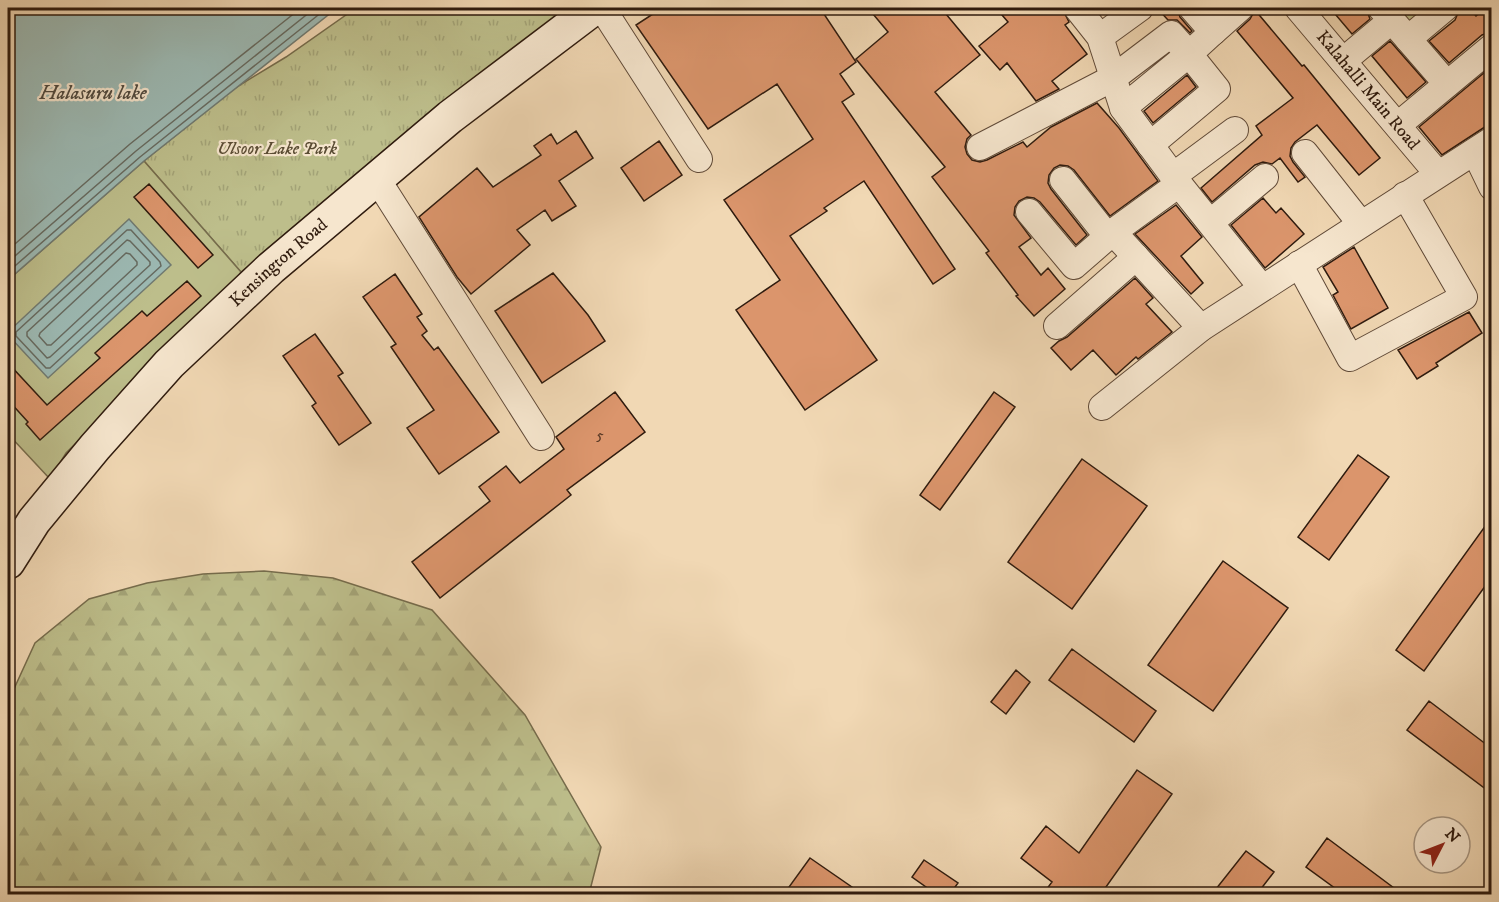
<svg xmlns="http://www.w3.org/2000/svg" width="1499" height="902" font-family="'IM FELL DW Pica',serif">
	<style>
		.forest { fill: url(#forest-firs); stroke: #766c4c; stroke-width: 1.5 }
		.park { fill: url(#park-tufts); stroke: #766c4c; stroke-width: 1.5 }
		.pitch { fill: #bdbe8b; stroke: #766c4c; stroke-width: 1.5 }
		.water { fill: #9cb9b3; stroke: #707a71; stroke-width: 1.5 }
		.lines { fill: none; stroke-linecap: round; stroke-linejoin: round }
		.shore { stroke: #666a60; stroke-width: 1.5 }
		.building { fill: #db956c; stroke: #2f1b0e; stroke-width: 1.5 }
		.street-casing { stroke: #604a38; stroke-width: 28 }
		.secondary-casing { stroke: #2f1b0e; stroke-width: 36 }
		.street { stroke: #f6e6ce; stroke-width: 26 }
		.secondary { stroke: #f6e6ce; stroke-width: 33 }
		.labels { text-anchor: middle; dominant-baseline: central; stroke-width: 4.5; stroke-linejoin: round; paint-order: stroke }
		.number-label { font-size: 15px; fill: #5a3a26 }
		.street-label { font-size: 18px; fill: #2f1b0e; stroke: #f6e6ce }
		.park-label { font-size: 18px; font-style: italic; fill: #5a4c34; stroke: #f6e6ce }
		.water-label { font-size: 20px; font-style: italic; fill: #504a40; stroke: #f6e6ce }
	</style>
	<defs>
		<pattern id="forest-firs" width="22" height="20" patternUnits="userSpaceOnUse" patternTransform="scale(1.5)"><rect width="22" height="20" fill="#bdbe8b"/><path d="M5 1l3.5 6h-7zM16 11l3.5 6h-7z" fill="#a3a377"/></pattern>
		<pattern id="park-tufts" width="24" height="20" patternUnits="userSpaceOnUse" patternTransform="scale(1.5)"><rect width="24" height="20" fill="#bdbe8b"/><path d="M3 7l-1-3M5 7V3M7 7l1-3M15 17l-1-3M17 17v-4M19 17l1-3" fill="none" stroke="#a3a377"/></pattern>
	</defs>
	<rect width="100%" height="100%" fill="#f1d8b4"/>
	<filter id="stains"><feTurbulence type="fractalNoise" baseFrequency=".00333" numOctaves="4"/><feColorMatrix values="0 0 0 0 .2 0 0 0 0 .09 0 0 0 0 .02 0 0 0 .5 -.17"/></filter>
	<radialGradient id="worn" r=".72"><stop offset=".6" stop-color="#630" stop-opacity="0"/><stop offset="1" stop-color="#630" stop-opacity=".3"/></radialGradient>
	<!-- forest -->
	<path class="forest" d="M 264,571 L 333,578 L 432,610 L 525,715 L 601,847 L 589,894 L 12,894 L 8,889 L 8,702 L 35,643 L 89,599 L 147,583 L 203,574 Z"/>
	<!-- park -->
	<path class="park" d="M 356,8 L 568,8 L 241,272 L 144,161 L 235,88 L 286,57 Z
		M 1395,8 L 1431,8 L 1410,25 Z"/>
	<!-- pitch -->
	<path class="pitch" d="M 144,161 L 241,272 L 227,295 L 66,453 L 50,479 L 8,434 L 8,280 Z"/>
	<!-- water -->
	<path class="water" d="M 8,8 L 337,8 L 144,161 L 8,280 Z
		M 129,219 L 171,265 L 48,378 L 8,335 L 8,332 Z"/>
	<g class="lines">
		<!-- shore -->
		<path class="shore" d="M 127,230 L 131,230 L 160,262 L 161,266 L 50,368 L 46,368 L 16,336 L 16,332 Z
			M 127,240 L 130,241 L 150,262 L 150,265 L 50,357 L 47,358 L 27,336 L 27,332 Z
			M 8,250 L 130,144 L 301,8
			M 126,253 L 130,254 L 137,262 L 137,265 L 51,345 L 47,345 L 39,336 L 40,333 Z
			M 8,262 L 136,151 L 315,8
			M 8,272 L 140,157 L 327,8"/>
	</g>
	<!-- building -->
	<path class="building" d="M 662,8 L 820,8 L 856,62 L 840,74 L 854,94 L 842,102 L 955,269 L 933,284 L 864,181 L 824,208 L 827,211 L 790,236 L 877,360 L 805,410 L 736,310 L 780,280 L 724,200 L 813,139 L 777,84 L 708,129 L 636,25 Z
		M 868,8 L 941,8 L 980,55 L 935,92 L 971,135 L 967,139 L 965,147 L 967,154 L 972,160 L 980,162 L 987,160 L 1023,142 L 1027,147 L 1051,127 L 1097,103 L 1119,128 L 1158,181 L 1110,216 L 1074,170 L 1068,166 L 1060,165 L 1054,168 L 1049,175 L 1048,183 L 1051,189 L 1087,235 L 1076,245 L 1040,202 L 1034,198 L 1027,197 L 1019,201 L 1015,207 L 1014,215 L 1031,238 L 1019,247 L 1041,275 L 1048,268 L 1065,289 L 1034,316 L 1016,296 L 1018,295 L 986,253 L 989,251 L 932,177 L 945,167 L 856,59 L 888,32 Z
		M 996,8 L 1062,8 L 1069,22 L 1065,25 L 1087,54 L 1052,81 L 1059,89 L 1036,101 L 1007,63 L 1000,70 L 979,46 L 1008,22 Z
		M 1157,8 L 1177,8 L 1180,17 L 1192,31 L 1190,33 L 1177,20 L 1168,20 Z
		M 1330,8 L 1366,8 L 1370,19 L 1352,34 Z
		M 1460,8 L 1469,8 L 1476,16 L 1486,8 L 1491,8 L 1491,32 L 1482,35 L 1449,63 L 1429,41 L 1455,20 Z
		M 1255,10 L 1302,66 L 1304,65 L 1380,158 L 1359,175 L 1317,125 L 1295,142 L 1291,148 L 1290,156 L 1293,162 L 1305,177 L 1298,182 L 1280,158 L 1272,164 L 1263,162 L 1255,165 L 1212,202 L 1201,188 L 1262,135 L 1256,126 L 1293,98 L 1237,31 L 1250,19 Z
		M 1390,41 L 1426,82 L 1407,98 L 1372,56 Z
		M 1491,67 L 1491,123 L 1442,155 L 1419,127 Z
		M 1187,75 L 1196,87 L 1153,123 L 1144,111 Z
		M 576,131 L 593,158 L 559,181 L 576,206 L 552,221 L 545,210 L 517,230 L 530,245 L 471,294 L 457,277 L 419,217 L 477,168 L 493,187 L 541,155 L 534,146 L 551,134 L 557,144 Z
		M 659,141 L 682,175 L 644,201 L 621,168 Z
		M 149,184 L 213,255 L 198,268 L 134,197 Z
		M 1263,198 L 1276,213 L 1281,208 L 1304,234 L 1265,268 L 1231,225 Z
		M 1176,205 L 1202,237 L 1181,256 L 1203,283 L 1191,294 L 1135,234 Z
		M 1354,247 L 1388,308 L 1351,329 L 1333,295 L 1338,292 L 1323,267 Z
		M 553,273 L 588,315 L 605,341 L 542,383 L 495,311 Z
		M 395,274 L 422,314 L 417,317 L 427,331 L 422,335 L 434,350 L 438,347 L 499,432 L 439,474 L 407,428 L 434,410 L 391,347 L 396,344 L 363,297 Z
		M 1135,278 L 1153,298 L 1146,304 L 1172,332 L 1138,359 L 1136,357 L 1116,375 L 1093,350 L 1071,370 L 1051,348 L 1059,341 L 1067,337 Z
		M 187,281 L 201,296 L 40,440 L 26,424 L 28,422 L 8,400 L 8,363 L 47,405 L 100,358 L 95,353 L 142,311 L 147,316 Z
		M 1469,312 L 1482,333 L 1436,363 L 1438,366 L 1417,379 L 1398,350 Z
		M 315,334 L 343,373 L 338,376 L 371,423 L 339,445 L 312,406 L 316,403 L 283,356 Z
		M 615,392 L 645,432 L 567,490 L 571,495 L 440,598 L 412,562 L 490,501 L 479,487 L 506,466 L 520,483 L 564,449 L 556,437 Z
		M 994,392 L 1015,407 L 940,510 L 920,495 Z
		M 1358,455 L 1389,477 L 1329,560 L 1298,537 Z
		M 1082,459 L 1147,506 L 1072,609 L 1008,562 Z
		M 1491,518 L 1491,578 L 1424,671 L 1396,650 Z
		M 1223,561 L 1288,608 L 1213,711 L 1148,665 Z
		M 1072,649 L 1156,711 L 1134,742 L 1049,680 Z
		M 1016,670 L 1030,682 L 1006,714 L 991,702 Z
		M 1429,701 L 1491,748 L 1491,793 L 1407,730 Z
		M 1137,770 L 1172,794 L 1101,894 L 1043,894 L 1052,882 L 1021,858 L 1046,826 L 1079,853 Z
		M 1327,838 L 1402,894 L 1343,894 L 1306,867 Z
		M 1246,851 L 1274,872 L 1257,894 L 1212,894 Z
		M 810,858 L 862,894 L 799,894 L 789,887 Z
		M 924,860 L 958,883 L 950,894 L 936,894 L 912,877 Z"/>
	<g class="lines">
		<!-- street casing -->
		<g class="street-casing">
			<g id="street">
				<path d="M 602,8 L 699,159"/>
				<path d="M 1077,8 L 1100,37 L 1123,108 L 1179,184 L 1262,288"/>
				<path d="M 1192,8 L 1213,32 L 1240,8"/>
				<path id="s1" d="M 1298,8 L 1438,174"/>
				<path d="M 1381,8 L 1408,39 L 1445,8"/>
				<path d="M 1100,37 L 1140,8"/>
				<path d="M 1408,39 L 1447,84"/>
				<path d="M 1343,61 L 1392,20"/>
				<path d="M 1398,125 L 1492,47"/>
				<path d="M 1150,145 L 1217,89 L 1189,54 L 1213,32"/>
				<path d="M 980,147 L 1113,78 L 1171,34 L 1189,54 L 1123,108"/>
				<path d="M 1475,152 L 1492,187"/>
				<path d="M 1305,153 L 1361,224"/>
				<path d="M 1173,176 L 1235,130"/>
				<path d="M 377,179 L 541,437"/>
				<path d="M 1063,180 L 1108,237"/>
				<path d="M 1179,184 L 1113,232 L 1201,328"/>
				<path d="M 1029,212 L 1074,266 L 1113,232"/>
				<path d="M 1211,222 L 1265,177"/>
				<path d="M 1299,264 L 1350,358 L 1464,297 L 1405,195"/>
				<path d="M 1057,326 L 1136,257"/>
				<path d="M 1102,407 L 1201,328 L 1492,140"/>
			</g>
		</g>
		<!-- secondary casing -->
		<g class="secondary-casing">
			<g id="secondary">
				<path id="s2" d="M 8,562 L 34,521 L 95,447 L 169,364 L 271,268 L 450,117 L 594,8"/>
			</g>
		</g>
		<!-- street -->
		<use href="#street" class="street"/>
		<!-- secondary -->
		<use href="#secondary" class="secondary"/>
	</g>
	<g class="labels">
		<!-- number labels -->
		<g class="number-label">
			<text x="600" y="435">5</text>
		</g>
		<!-- street labels -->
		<g class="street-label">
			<text stroke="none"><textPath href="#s1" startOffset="108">Kalahalli Main Road</textPath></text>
			<text stroke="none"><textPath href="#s2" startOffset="405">Kensington Road</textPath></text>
		</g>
		<!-- park labels -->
		<g class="park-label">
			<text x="277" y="149">Ulsoor Lake Park</text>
		</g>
		<!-- water labels -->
		<g class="water-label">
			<text x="93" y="93">Halasuru lake</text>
		</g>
	</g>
	<!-- margin -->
	<rect width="1499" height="902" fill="none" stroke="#f1d8b4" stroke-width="30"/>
	<rect x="9" y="9" width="1481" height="884" fill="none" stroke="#2f1b0e" stroke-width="3"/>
	<rect x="15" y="15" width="1469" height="872" fill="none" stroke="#2f1b0e" stroke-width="1.5"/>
	<!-- north arrow -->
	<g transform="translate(1442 845) rotate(48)"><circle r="28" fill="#f6e6ce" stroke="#a69581" stroke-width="1.5"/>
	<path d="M0-4.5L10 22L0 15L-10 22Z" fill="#8f2418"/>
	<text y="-9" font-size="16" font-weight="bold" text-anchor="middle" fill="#2f1b0e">N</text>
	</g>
	<rect width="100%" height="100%" filter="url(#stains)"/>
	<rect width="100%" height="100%" fill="url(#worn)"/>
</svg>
